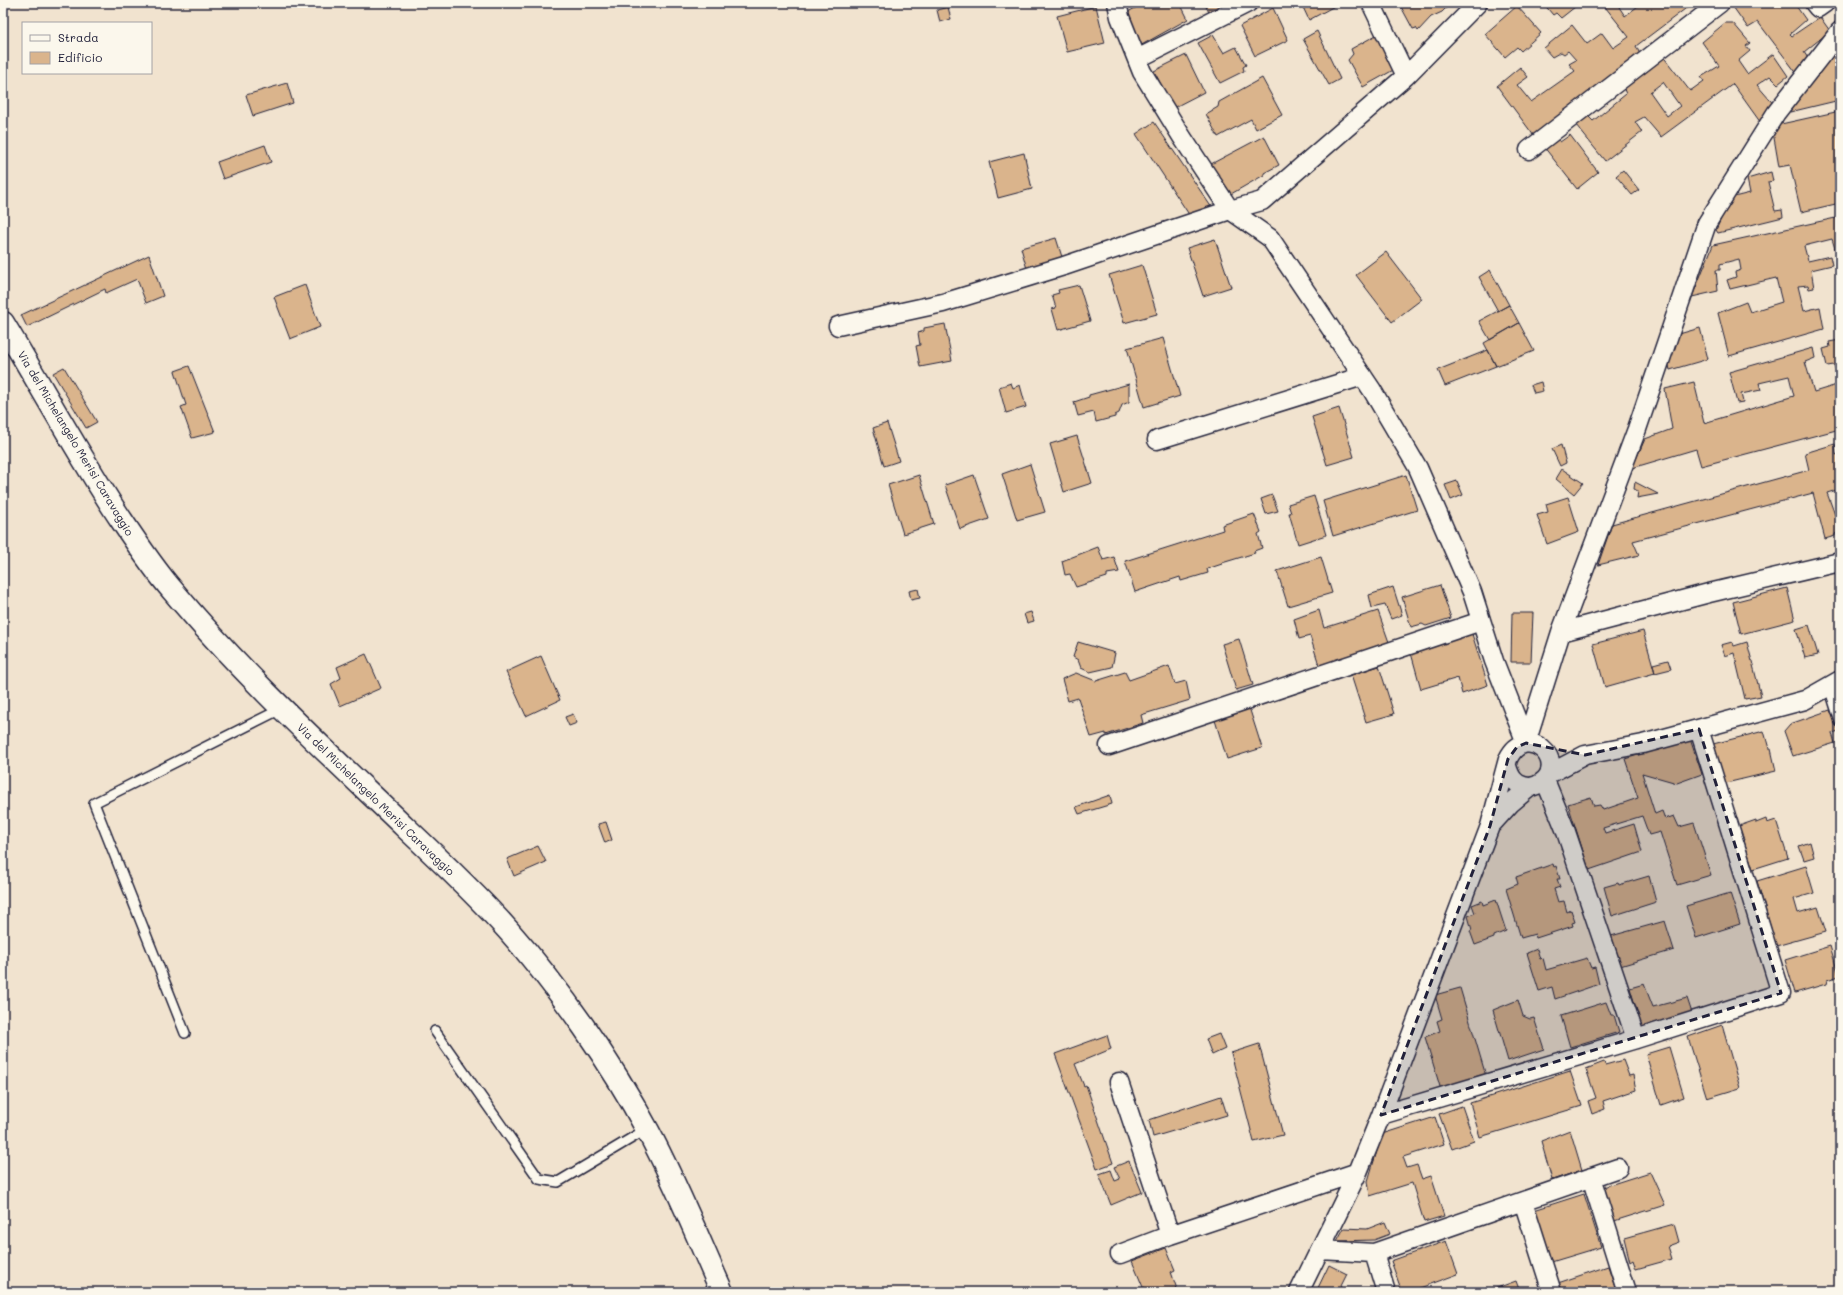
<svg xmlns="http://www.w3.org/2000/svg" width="1843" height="1295" font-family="Mali,sans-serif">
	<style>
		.building { fill: #dab48c; stroke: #22223b; fill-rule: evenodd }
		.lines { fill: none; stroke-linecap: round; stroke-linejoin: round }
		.lane-casing { stroke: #22223b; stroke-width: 12 }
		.street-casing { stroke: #22223b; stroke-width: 21 }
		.secondary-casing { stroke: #22223b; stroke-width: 25 }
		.lane { stroke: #fbf7ec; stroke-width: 9 }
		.street { stroke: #fbf7ec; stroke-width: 18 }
		.secondary { stroke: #fbf7ec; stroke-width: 22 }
		.marked { fill: #22223b; fill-opacity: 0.2; stroke: #22223b; stroke-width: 3; stroke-dasharray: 8 5; stroke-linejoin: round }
		.labels { text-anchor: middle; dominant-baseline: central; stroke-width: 3; stroke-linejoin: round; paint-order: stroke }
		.street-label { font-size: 11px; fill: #22223b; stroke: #fbf7ec }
	</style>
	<rect width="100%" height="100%" fill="#f1e3cf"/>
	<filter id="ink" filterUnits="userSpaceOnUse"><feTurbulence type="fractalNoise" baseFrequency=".025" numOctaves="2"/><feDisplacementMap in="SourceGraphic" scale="8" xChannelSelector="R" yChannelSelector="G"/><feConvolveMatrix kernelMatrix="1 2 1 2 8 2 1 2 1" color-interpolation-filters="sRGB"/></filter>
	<g filter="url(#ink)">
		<!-- building -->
		<path class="building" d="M 1144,3 L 1180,3 L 1188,19 L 1138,47 L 1128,12 Z
			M 1204,3 L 1230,3 L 1210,14 Z
			M 1301,3 L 1340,3 L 1309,20 Z
			M 1399,3 L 1451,3 L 1442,12 L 1431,17 L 1418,31 L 1416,28 L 1413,29 Z
			M 1543,3 L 1580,3 L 1561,18 L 1556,13 L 1553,15 Z
			M 1602,3 L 1623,3 L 1619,7 L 1625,16 L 1642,3 L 1693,3 L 1636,46 L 1640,54 L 1534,136 L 1497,86 L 1520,67 L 1528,77 L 1517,85 L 1531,102 L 1575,71 L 1569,64 L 1576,60 L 1568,51 L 1564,54 L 1561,52 L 1552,57 L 1544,48 L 1572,25 L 1587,44 L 1602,33 L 1613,48 L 1629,37 Z
			M 1794,3 L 1806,20 L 1790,34 L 1792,36 L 1820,17 L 1830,31 L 1804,52 L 1809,60 L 1798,75 L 1758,22 L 1748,28 L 1731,4 Z
			M 1096,6 L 1105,43 L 1067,52 L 1057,16 Z
			M 1517,6 L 1541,33 L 1521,51 L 1517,47 L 1505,57 L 1485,34 Z
			M 948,7 L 951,19 L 940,22 L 937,10 Z
			M 1273,8 L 1288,40 L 1255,56 L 1240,26 Z
			M 1725,23 L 1733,23 L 1750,43 L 1746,46 L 1750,51 L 1738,61 L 1747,74 L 1773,54 L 1788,76 L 1778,84 L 1770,76 L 1757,85 L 1776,107 L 1763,126 L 1733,84 L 1661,137 L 1644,117 L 1635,122 L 1642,132 L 1605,161 L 1576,125 L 1587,115 L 1593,121 L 1626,94 L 1623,87 L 1662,55 L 1690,91 L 1704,81 L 1701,77 L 1719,66 L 1702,42 ZM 1663,82 L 1680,106 L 1667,116 L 1650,92 Z
			M 1317,31 L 1340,79 L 1329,85 L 1303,39 Z
			M 1378,34 L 1397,68 L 1363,87 L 1348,60 L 1353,54 L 1351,49 Z
			M 1213,35 L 1224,53 L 1236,47 L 1246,65 L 1243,67 L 1244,71 L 1220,83 L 1198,43 Z
			M 1840,40 L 1840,100 L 1790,112 L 1789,108 Z
			M 1186,55 L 1204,92 L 1173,108 L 1154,71 Z
			M 1262,78 L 1282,115 L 1256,129 L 1251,119 L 1218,137 L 1206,114 L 1218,107 L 1219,102 Z
			M 287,83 L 293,103 L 253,116 L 246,95 Z
			M 1840,111 L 1840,203 L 1801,212 L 1790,165 L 1779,167 L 1772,126 Z
			M 1154,122 L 1212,208 L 1190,216 L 1136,134 Z
			M 1570,135 L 1598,172 L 1577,189 L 1544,147 L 1557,138 L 1560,142 Z
			M 1264,136 L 1279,165 L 1264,173 L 1264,175 L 1231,194 L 1211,164 Z
			M 265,145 L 271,162 L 223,179 L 217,162 Z
			M 1024,153 L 1032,189 L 998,198 L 989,162 Z
			M 1623,170 L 1639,190 L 1632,195 L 1616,176 Z
			M 1771,172 L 1773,181 L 1768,182 L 1775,211 L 1782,210 L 1783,217 L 1718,233 L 1716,230 L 1730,198 L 1750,193 L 1747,179 Z
			M 1840,217 L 1840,257 L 1838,251 L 1836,252 L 1832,239 L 1804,246 L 1808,261 L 1830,256 L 1832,265 L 1811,270 L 1814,288 L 1809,289 L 1808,285 L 1798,286 L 1804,311 L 1820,307 L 1824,329 L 1729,356 L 1718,313 L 1746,302 L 1750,312 L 1782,302 L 1776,278 L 1730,289 L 1727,280 L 1736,277 L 1735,272 L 1741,270 L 1739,259 L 1720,264 L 1720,270 L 1716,270 L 1718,291 L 1692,297 L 1713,245 Z
			M 1056,238 L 1062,257 L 1027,269 L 1021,248 Z
			M 1215,239 L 1231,287 L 1203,296 L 1187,248 Z
			M 1386,252 L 1422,299 L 1392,322 L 1356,275 Z
			M 149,255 L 163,296 L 146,303 L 137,279 L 106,293 L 105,289 L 27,327 L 21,315 Z
			M 1142,265 L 1157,314 L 1124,323 L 1109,275 Z
			M 1490,270 L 1509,305 L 1498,311 L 1479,277 Z
			M 305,285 L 320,327 L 290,339 L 274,297 Z
			M 1079,285 L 1090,321 L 1058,330 L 1052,309 L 1056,308 L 1052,295 L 1059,293 L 1058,290 Z
			M 1509,305 L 1519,323 L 1490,340 L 1479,321 Z
			M 1519,323 L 1534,351 L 1496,366 L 1484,343 Z
			M 945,324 L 952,361 L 920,367 L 916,346 L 920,345 L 918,333 L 924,331 L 924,328 Z
			M 1700,328 L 1708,359 L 1670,370 L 1667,357 L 1679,334 Z
			M 1163,338 L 1180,396 L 1144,407 L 1127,348 Z
			M 1840,340 L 1840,429 L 1701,466 L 1696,449 L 1632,468 L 1645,439 L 1672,429 L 1665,389 L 1694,382 L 1704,423 L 1794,396 L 1789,376 L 1759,383 L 1761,390 L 1741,394 L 1743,402 L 1737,403 L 1729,372 L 1813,348 L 1815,358 L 1805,362 L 1814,392 L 1840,384 L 1834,365 L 1827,366 L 1823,349 L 1830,347 L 1829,342 Z
			M 1488,350 L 1496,366 L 1445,386 L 1438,370 Z
			M 189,366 L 215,432 L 192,438 L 181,407 L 186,405 L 175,371 Z
			M 64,367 L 97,422 L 86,428 L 53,373 Z
			M 1541,382 L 1543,391 L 1534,393 L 1531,385 Z
			M 1011,383 L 1013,388 L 1020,385 L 1026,407 L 1006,413 L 999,387 Z
			M 1129,384 L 1129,402 L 1122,405 L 1119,413 L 1115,415 L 1115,417 L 1096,422 L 1094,412 L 1078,416 L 1074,402 L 1089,397 L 1089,395 Z
			M 1339,408 L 1354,457 L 1327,465 L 1312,417 Z
			M 887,423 L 899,461 L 884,466 L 873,428 Z
			M 1077,436 L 1092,483 L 1064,492 L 1050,444 Z
			M 1835,444 L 1836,455 L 1840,453 L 1840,489 L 1827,493 L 1835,515 L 1840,514 L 1840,532 L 1835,534 L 1835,536 L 1825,539 L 1813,493 L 1633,541 L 1639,555 L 1598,565 L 1612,524 L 1809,470 L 1805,453 Z
			M 1561,445 L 1566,463 L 1560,466 L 1552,449 Z
			M 1030,464 L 1045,512 L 1017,520 L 1002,474 Z
			M 1562,469 L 1583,483 L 1574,494 L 1556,479 Z
			M 919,475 L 934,524 L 903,534 L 888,485 Z
			M 974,475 L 989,519 L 960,529 L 945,485 Z
			M 1406,475 L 1417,510 L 1333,536 L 1323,501 Z
			M 1457,481 L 1463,495 L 1451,500 L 1445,485 Z
			M 1635,482 L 1658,494 L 1637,498 L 1638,491 L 1634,489 Z
			M 1272,495 L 1278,511 L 1266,514 L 1261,499 Z
			M 1314,496 L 1326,535 L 1298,544 L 1289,513 L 1291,513 L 1288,504 Z
			M 1568,497 L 1579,532 L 1547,544 L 1537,515 L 1548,512 L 1546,504 Z
			M 1254,514 L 1261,532 L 1258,534 L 1262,548 L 1254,551 L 1255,553 L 1222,563 L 1222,564 L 1207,569 L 1208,573 L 1181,581 L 1180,577 L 1135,592 L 1125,561 L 1223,530 L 1222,525 Z
			M 1098,547 L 1103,560 L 1114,557 L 1119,572 L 1107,574 L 1107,577 L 1076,587 L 1070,574 L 1065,575 L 1062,561 Z
			M 1321,557 L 1332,593 L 1288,606 L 1277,571 Z
			M 1440,585 L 1451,618 L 1426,626 L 1422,624 L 1411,627 L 1402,597 Z
			M 1393,587 L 1402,615 L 1391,619 L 1385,605 L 1372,608 L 1369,595 Z
			M 1787,588 L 1795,620 L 1741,634 L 1733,602 Z
			M 918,589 L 920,598 L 911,600 L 909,591 Z
			M 1319,610 L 1324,628 L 1378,611 L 1390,645 L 1320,668 L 1310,636 L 1299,639 L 1294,619 Z
			M 1031,612 L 1034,621 L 1027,623 L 1024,614 Z
			M 1512,613 L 1533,613 L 1531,662 L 1511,662 Z
			M 1809,625 L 1818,655 L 1805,658 L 1796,629 Z
			M 1643,631 L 1655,673 L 1605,687 L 1593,644 Z
			M 1472,634 L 1488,685 L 1462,694 L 1458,678 L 1421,689 L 1411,653 Z
			M 1239,639 L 1253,685 L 1236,690 L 1222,644 Z
			M 1078,642 L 1115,653 L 1112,667 L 1090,672 L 1081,668 L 1078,660 L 1073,657 Z
			M 1732,642 L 1734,646 L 1747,642 L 1761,696 L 1745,699 L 1734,653 L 1725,656 L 1721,645 Z
			M 366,654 L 381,688 L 340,706 L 331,684 L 341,678 L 337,667 Z
			M 541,656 L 560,700 L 526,716 L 506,672 Z
			M 1668,660 L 1671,669 L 1655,673 L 1653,664 Z
			M 1169,666 L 1175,684 L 1186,681 L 1190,700 L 1141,715 L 1143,723 L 1106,735 L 1106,733 L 1091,737 L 1078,698 L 1068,701 L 1062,679 L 1076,673 L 1096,681 L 1125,672 L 1129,680 Z
			M 1379,666 L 1394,714 L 1366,722 L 1351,675 Z
			M 1248,704 L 1262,748 L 1227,759 L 1214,717 Z
			M 1830,710 L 1839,731 L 1832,733 L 1835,743 L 1793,756 L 1784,731 L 1790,724 Z
			M 573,714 L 577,723 L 569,726 L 565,717 Z
			M 1764,731 L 1769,749 L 1771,749 L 1776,771 L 1722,784 L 1713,744 Z
			M 1690,739 L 1702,774 L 1677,783 L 1642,773 L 1655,814 L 1662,811 L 1665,819 L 1674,816 L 1679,827 L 1694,823 L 1711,875 L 1677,885 L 1660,832 L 1649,835 L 1642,816 L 1603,828 L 1605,833 L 1634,824 L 1642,852 L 1589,870 L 1568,804 L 1591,797 L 1594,806 L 1600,805 L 1603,810 L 1638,798 L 1625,759 Z
			M 1110,795 L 1112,804 L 1079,814 L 1076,807 Z
			M 1766,819 L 1767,823 L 1776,820 L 1788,858 L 1753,869 L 1739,826 L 1756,820 L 1756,823 Z
			M 606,822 L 612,840 L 605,843 L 598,824 Z
			M 1810,842 L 1814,857 L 1804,860 L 1799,846 Z
			M 538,846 L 546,862 L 514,876 L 507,859 Z
			M 1553,864 L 1554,867 L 1556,866 L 1560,879 L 1557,879 L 1560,887 L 1554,889 L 1558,902 L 1564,901 L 1567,912 L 1571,910 L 1575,922 L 1572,923 L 1573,926 L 1536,938 L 1535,934 L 1521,938 L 1506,889 L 1518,884 L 1516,877 Z
			M 1806,866 L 1814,893 L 1794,899 L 1798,913 L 1818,907 L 1826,932 L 1776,946 L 1757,881 Z
			M 1649,876 L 1656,902 L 1612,916 L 1604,887 L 1618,883 L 1619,885 Z
			M 1730,893 L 1740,924 L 1696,938 L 1686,906 Z
			M 1496,900 L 1506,931 L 1494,936 L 1494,938 L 1475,945 L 1470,931 L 1472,930 L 1468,916 L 1475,913 L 1472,905 L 1482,901 L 1483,905 Z
			M 1665,921 L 1674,950 L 1620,966 L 1611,936 Z
			M 1830,946 L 1839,976 L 1827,980 L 1826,984 L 1795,993 L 1785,960 Z
			M 1537,949 L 1540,959 L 1543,958 L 1546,970 L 1587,958 L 1591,968 L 1595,967 L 1599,984 L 1555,999 L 1552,987 L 1539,991 L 1527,953 Z
			M 1644,984 L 1653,1007 L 1687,998 L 1692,1013 L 1642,1028 L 1630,988 Z
			M 1460,988 L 1486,1076 L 1441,1090 L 1425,1037 L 1440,1031 L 1437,1021 L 1442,1019 L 1435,995 Z
			M 1518,1000 L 1523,1016 L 1530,1019 L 1534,1018 L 1544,1049 L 1508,1061 L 1493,1010 Z
			M 1606,1002 L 1611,1015 L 1614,1015 L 1619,1032 L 1570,1047 L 1561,1016 Z
			M 1722,1025 L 1740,1088 L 1707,1098 L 1688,1037 Z
			M 1219,1034 L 1225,1049 L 1212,1055 L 1206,1039 Z
			M 1107,1035 L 1111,1049 L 1075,1064 L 1084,1086 L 1086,1085 L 1113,1163 L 1097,1169 L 1055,1054 Z
			M 1259,1044 L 1283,1135 L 1254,1142 L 1231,1053 Z
			M 1669,1047 L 1684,1097 L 1661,1105 L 1646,1054 Z
			M 1623,1060 L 1629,1076 L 1633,1075 L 1636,1090 L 1603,1101 L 1605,1109 L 1592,1114 L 1588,1101 L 1596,1098 L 1586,1069 L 1604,1062 L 1605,1065 Z
			M 1570,1071 L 1582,1106 L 1480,1137 L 1470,1103 Z
			M 1221,1096 L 1227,1115 L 1153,1137 L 1149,1120 Z
			M 1462,1106 L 1474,1141 L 1452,1149 L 1439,1114 Z
			M 1435,1117 L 1444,1144 L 1403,1157 L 1407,1168 L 1417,1165 L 1422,1179 L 1431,1176 L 1444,1216 L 1424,1222 L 1412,1183 L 1370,1196 L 1368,1181 L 1382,1134 Z
			M 1570,1130 L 1582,1170 L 1552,1180 L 1541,1141 Z
			M 1129,1161 L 1142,1192 L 1111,1205 L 1099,1174 L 1111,1170 L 1115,1181 L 1120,1179 L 1114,1167 Z
			M 1650,1172 L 1665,1205 L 1611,1222 L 1600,1188 Z
			M 1584,1194 L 1601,1247 L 1548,1263 L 1531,1211 Z
			M 1385,1222 L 1390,1234 L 1374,1240 L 1337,1241 L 1344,1228 L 1367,1229 Z
			M 1674,1224 L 1679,1242 L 1668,1246 L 1672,1259 L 1636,1269 L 1633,1260 L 1630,1262 L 1624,1238 Z
			M 1446,1241 L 1458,1274 L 1409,1292 L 1402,1292 L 1391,1261 Z
			M 1166,1248 L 1175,1270 L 1171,1272 L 1178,1292 L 1145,1292 L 1132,1261 Z
			M 1329,1265 L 1347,1274 L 1338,1292 L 1316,1292 Z
			M 1608,1266 L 1617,1292 L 1558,1292 L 1555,1284 Z
			M 1516,1281 L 1520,1292 L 1486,1292 Z
			M 1457,1287 L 1459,1292 L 1441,1292 Z"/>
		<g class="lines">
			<!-- lane casing -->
			<g class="lane-casing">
				<path id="lane" d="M 1829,687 L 1840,722
					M 435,1031 L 539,1179 L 558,1182 L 647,1129
					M 185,1033 L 94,803 L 281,709"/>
			</g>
			<!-- street casing -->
			<g class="street-casing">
				<path id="street" d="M 1117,3 L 1120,17 L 1142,72 L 1182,137 L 1230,210 L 1270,238 L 1372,390 L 1418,468 L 1472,592 L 1494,661 L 1526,743
					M 1371,3 L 1406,76
					M 1814,3 L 1818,8 L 1825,3
					M 1137,59 L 1248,3
					M 1529,150 L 1720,3
					M 838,326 L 943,303 L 1064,266 L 1230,210 L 1262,201 L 1406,76 L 1478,3
					M 1157,440 L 1363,376
					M 1561,632 L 1709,593 L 1840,562
					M 1526,743 L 1561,632 L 1637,429 L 1707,223 L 1776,113 L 1840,31
					M 1109,746 L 1481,621
					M 1549,774 L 1585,755 L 1643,744 L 1805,700 L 1840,680
					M 1545,780 L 1565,829 L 1636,1039
					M 1492,824 L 1511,803 L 1530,787
					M 1119,1082 L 1170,1235
					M 1381,1115 L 1636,1039 L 1781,993 L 1699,729
					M 1591,1177 L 1627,1292
					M 1523,1201 L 1552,1292
					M 1320,1250 L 1374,1253 L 1386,1292
					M 1374,1253 L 1618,1168
					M 1120,1254 L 1170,1235 L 1358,1172
					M 1299,1292 L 1358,1172 L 1381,1115 L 1490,826 L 1508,759 C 1526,721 1569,762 1542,782 C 1537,786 1530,788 1524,786 C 1514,784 1510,776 1507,766"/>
			</g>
			<!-- secondary casing -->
			<g class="secondary-casing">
				<path id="secondary" d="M 3,323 C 41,386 76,450 116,512 C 134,539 152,567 173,591 C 244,676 325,750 405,827 C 440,860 476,894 508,930 C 560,989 611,1062 648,1131 C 676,1183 698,1238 722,1292"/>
			</g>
			<!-- lane -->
			<use href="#lane" class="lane"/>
			<!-- street -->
			<use href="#street" class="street"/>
			<!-- secondary -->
			<use href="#secondary" class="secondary"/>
		</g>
	</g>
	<!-- marked area -->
	<path class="marked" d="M 1699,729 L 1781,993 L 1381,1115 L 1490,826 L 1508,759 L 1517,747 L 1526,743 L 1585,755 Z"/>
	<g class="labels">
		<!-- street labels -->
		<g class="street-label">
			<text transform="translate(76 443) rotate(59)">Via del Michelangelo Merisi Caravaggio</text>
			<text transform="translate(376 799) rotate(44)">Via del Michelangelo Merisi Caravaggio</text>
		</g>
	</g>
	<!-- margin -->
	<rect width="1843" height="1295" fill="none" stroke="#fbf7ec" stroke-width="16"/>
	<rect x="8" y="8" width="1827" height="1279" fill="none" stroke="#22223b" stroke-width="1.5" filter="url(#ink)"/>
	<!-- legend -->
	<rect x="22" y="22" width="130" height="52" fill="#fbf7ec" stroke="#a4a2a5"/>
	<rect x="30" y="35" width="20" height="6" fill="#fbf7ec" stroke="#a4a2a5"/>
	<text x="58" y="42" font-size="12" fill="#22223b">Strada</text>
	<rect x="30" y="52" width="20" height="12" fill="#dab48c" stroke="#a4a2a5"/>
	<text x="58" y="62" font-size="12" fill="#22223b">Edificio</text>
</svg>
